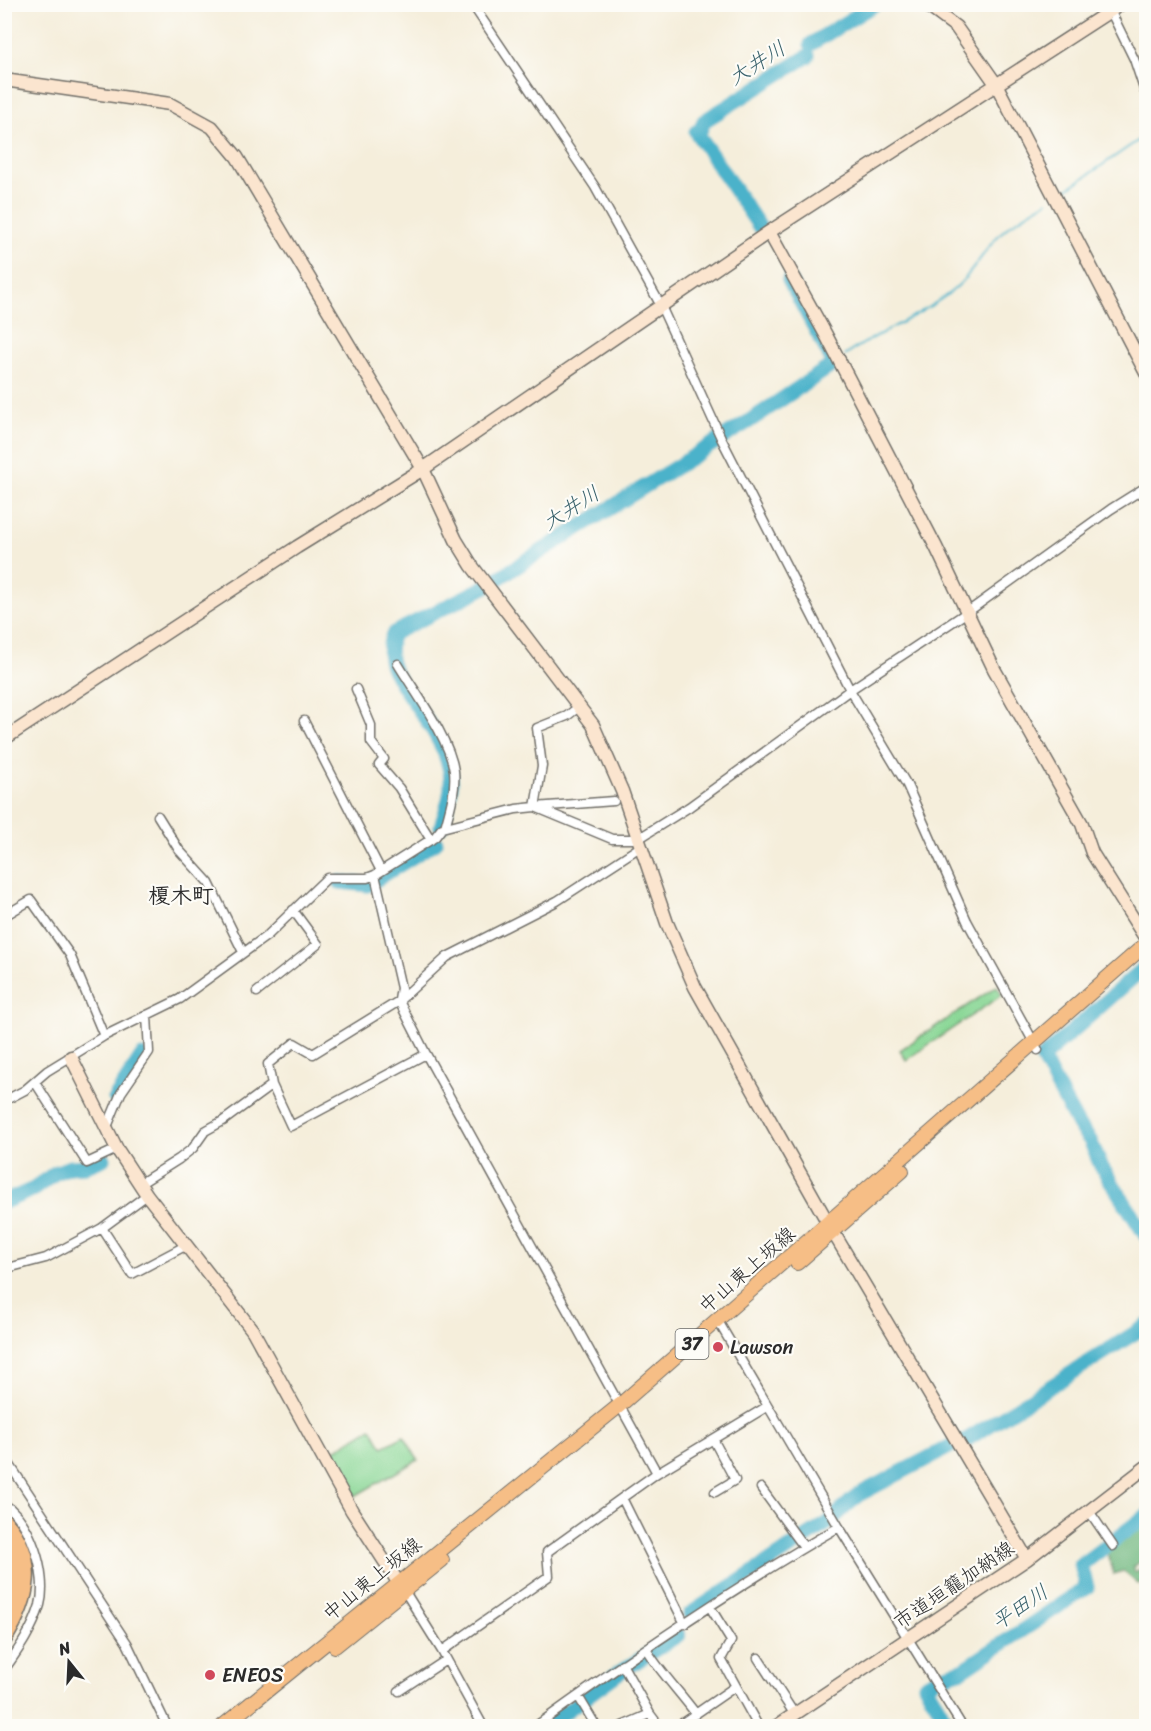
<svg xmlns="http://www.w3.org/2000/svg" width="1151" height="1731" font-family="Sriracha,'Klee One',sans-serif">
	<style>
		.green { fill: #8ad796; stroke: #5a8160; stroke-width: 1.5 }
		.forest { fill: #6fb87f; stroke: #4d7255; stroke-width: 1.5 }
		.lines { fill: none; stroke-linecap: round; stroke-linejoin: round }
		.stream { stroke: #4bb2ca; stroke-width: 2 }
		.river { stroke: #4bb2ca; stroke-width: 15 }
		.street-casing { stroke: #726f69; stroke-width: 11 }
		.secondary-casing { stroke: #726f69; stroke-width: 15 }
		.primary-casing { stroke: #726f69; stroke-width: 16 }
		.highway-casing { stroke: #726f69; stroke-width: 18 }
		.street { stroke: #fff; stroke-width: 8 }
		.secondary { stroke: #fbe5cf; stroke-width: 12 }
		.primary { stroke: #f6be86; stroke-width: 14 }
		.highway { stroke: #f6be86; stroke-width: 15 }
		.poi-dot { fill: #d1495b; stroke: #fdfcf7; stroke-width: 2 }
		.labels { text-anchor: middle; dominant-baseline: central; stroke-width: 4.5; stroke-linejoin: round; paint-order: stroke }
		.shield { fill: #fdfcf7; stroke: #6a6a68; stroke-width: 1.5 }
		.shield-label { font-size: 18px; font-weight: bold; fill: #2b2b2b }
		.street-label { font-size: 20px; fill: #2b2b2b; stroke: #fdfcf7 }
		.poi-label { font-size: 20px; fill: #2b2b2b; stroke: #fdfcf7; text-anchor: start }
		.water-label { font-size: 21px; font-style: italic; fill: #38616b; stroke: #fdfcf7 }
		.quarter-label { font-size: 22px; font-weight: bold; fill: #2b2b2b; stroke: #fdfcf7 }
	</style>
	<rect width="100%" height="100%" fill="#fdfcf7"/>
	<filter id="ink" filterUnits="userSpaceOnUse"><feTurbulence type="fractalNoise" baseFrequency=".0167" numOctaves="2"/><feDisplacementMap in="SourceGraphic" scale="12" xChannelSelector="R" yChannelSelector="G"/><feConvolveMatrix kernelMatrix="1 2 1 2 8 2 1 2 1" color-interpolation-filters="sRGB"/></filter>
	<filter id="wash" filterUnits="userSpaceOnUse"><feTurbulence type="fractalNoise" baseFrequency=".008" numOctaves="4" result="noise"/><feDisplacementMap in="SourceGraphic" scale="24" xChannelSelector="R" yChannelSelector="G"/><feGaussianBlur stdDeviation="1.35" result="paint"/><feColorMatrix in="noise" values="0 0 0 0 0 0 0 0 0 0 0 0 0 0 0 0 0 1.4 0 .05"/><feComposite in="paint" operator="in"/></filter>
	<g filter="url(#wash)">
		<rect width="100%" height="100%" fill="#f5eedb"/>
		<!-- green -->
		<path class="green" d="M 997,986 L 1002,995 L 906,1060 L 900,1050 Z
			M 371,1428 L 383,1447 L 404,1436 L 418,1460 L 355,1496 L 328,1454 Z"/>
		<!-- forest -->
		<path class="forest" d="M 1146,1522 L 1144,1559 L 1133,1567 L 1135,1572 L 1146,1566 L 1146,1582 L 1138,1584 L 1123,1571 L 1113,1574 L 1108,1552 Z"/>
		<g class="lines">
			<!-- stream -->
			<path class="stream" d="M 1063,192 L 1146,135
				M 845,355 C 880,331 919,317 952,291 C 971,276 982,253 999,235 C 1012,221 1032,211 1048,201"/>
			<!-- river -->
			<path class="river" d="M 811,44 L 875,4
				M 701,129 L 704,121 L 808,56
				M 696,132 L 759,226
				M 441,826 C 447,808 454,789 450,771 C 442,732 410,703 393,669 C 388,658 388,643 394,633 L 481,589 L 748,422 L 834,364 L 789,280
				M 340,882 L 368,885 L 436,842
				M 1146,966 L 1042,1058 L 1078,1125 L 1090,1140 L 1101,1166 L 1146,1236
				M 115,1098 L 142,1056
				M 4,1202 L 34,1189 L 55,1173 L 70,1167 L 86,1166 L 103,1159
				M 963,1442 L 1146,1326
				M 690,1614 L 828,1523 L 858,1495 L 951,1446
				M 546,1726 L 617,1674 L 678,1635
				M 950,1726 L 925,1685 L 939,1677 L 963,1670 L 1087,1587 L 1081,1565 L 1146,1516"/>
		</g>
	</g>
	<g filter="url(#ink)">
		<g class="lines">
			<!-- street casing -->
			<g class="street-casing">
				<path id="street" d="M 472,4 L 595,187 L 660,304 L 722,440 L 850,690 L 907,785 L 967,921 L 1038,1050
					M 1107,4 L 1134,59 L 1146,95
					M 398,664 C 416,694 449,737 454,771 C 456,790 450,809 445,827
					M 356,689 L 371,725 L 371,742 L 384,759 L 379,765 L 399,788 L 431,840
					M 580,706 L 567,716 L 537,728 L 542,766 L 535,807 L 614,801
					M 304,721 L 381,871
					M 158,816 L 179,850 L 209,883 L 243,952
					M 375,875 L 401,988 L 399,1000
					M 4,916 L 31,900 L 70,955 L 104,1036
					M 257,992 L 318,944 L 293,910
					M 399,1001 L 447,957 L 557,901 L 640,847
					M 426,1054 L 657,1473 L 622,1498 L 685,1624
					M 35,1082 L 87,1163 L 117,1149
					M 4,1101 L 25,1090 L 47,1071 L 104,1036 L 180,999 L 268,935 L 327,878 L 367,878 L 375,875 L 435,837 L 442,828 L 516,809 L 535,807 L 612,839 L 638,839 L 689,807 L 850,690 L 969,611 L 1111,509 L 1146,487
					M 107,1127 L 121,1093 L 149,1052 L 147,1015
					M 141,1183 L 179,1159 L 193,1148 L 205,1131 L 223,1121 L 272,1085 L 268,1064 L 294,1043 L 313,1054 L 399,1001 L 426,1054 L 291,1126 L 272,1085
					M 102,1228 L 147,1195
					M 4,1269 L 46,1258 L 102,1228 L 132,1274 L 187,1245
					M 718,1321 L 839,1527 L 962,1726
					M 713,1439 L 735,1480 L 715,1492
					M 4,1456 L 127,1643 L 167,1726
					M 657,1473 L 768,1406
					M 761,1488 L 804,1547
					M 4,1504 C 31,1521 48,1575 40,1605 C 33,1629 19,1649 4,1670
					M 1089,1511 L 1113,1546
					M 402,1587 L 442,1651 L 483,1726
					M 710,1607 L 731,1641 L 721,1659 L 758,1726
					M 646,1649 C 660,1672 679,1691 696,1714
					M 442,1651 L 549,1576 L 547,1552 L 622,1498
					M 758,1658 L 795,1715
					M 622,1664 L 650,1714 L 622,1726
					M 399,1691 L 446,1660
					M 578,1696 L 596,1726
					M 650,1714 L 659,1726
					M 536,1726 C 634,1655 734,1587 839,1527
					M 678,1726 L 736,1686"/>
			</g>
			<!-- secondary casing -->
			<g class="secondary-casing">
				<path id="secondary" d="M 925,4 L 956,27 L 996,84 L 1146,373
					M 4,80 L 170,104 L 212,127 L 237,157 L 423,469 L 456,540 L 472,566 L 593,725 L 622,791 L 667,923 L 695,987 L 836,1237 L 1027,1559
					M 769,232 L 826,335 L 936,547 L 994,669 L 1082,824 L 1092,853 L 1146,939
					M 4,739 L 297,547 L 423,469 L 769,232 L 1121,4
					M 71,1057 L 117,1149 L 147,1195 L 253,1331 L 352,1511 L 398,1582
					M 777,1726 L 1027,1559 L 1146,1467"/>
			</g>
			<!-- primary casing -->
			<g class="primary-casing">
				<path id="primary" d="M 797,1263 L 902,1171
					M 335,1646 L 442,1560
					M 223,1726 L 620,1405 L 1146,944"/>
			</g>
			<!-- highway casing -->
			<g class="highway-casing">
				<path id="highway" d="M 4,1521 C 39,1560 28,1600 4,1639
					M 4,1539 C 18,1562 20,1587 4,1610"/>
			</g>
			<!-- street -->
			<use href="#street" class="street"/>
			<!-- secondary -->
			<use href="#secondary" class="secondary"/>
			<!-- primary -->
			<use href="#primary" class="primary"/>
			<!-- highway -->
			<use href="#highway" class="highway"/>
		</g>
	</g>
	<!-- markers -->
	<g class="poi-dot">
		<circle cx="718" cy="1347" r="6"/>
		<circle cx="210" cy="1675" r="6"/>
	</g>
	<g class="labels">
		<!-- shield labels -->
		<rect class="shield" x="675.5" y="1329" width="33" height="30" rx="4.5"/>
		<g class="shield-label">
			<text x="692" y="1344">37</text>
		</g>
		<!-- street labels -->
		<g class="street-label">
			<text transform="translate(747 1270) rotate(-41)">中山東上坂線</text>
			<text transform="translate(372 1579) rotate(-39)">中山東上坂線</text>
			<text transform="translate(954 1585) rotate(-34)">市道垣籠加納線</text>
		</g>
		<!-- poi labels -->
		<g class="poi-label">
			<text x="730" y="1347">Lawson</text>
			<text x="222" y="1675">ENEOS</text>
		</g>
		<!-- water labels -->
		<g class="water-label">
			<text transform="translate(757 63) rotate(-32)">大井川</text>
			<text transform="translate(571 508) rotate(-32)">大井川</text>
			<text transform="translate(1020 1607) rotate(-34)">平田川</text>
		</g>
		<!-- quarter labels -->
		<g class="quarter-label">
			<text x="181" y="895">榎木町</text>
		</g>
	</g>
	<!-- margin -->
	<rect width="1151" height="1731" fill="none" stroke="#fdfcf7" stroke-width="24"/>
	<!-- north arrow -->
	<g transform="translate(69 1662) rotate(342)" stroke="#fdfcf7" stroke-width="4.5" paint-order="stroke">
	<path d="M0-4.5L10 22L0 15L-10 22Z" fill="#2b2b2b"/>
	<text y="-9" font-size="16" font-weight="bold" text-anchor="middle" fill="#2b2b2b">N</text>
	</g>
</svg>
